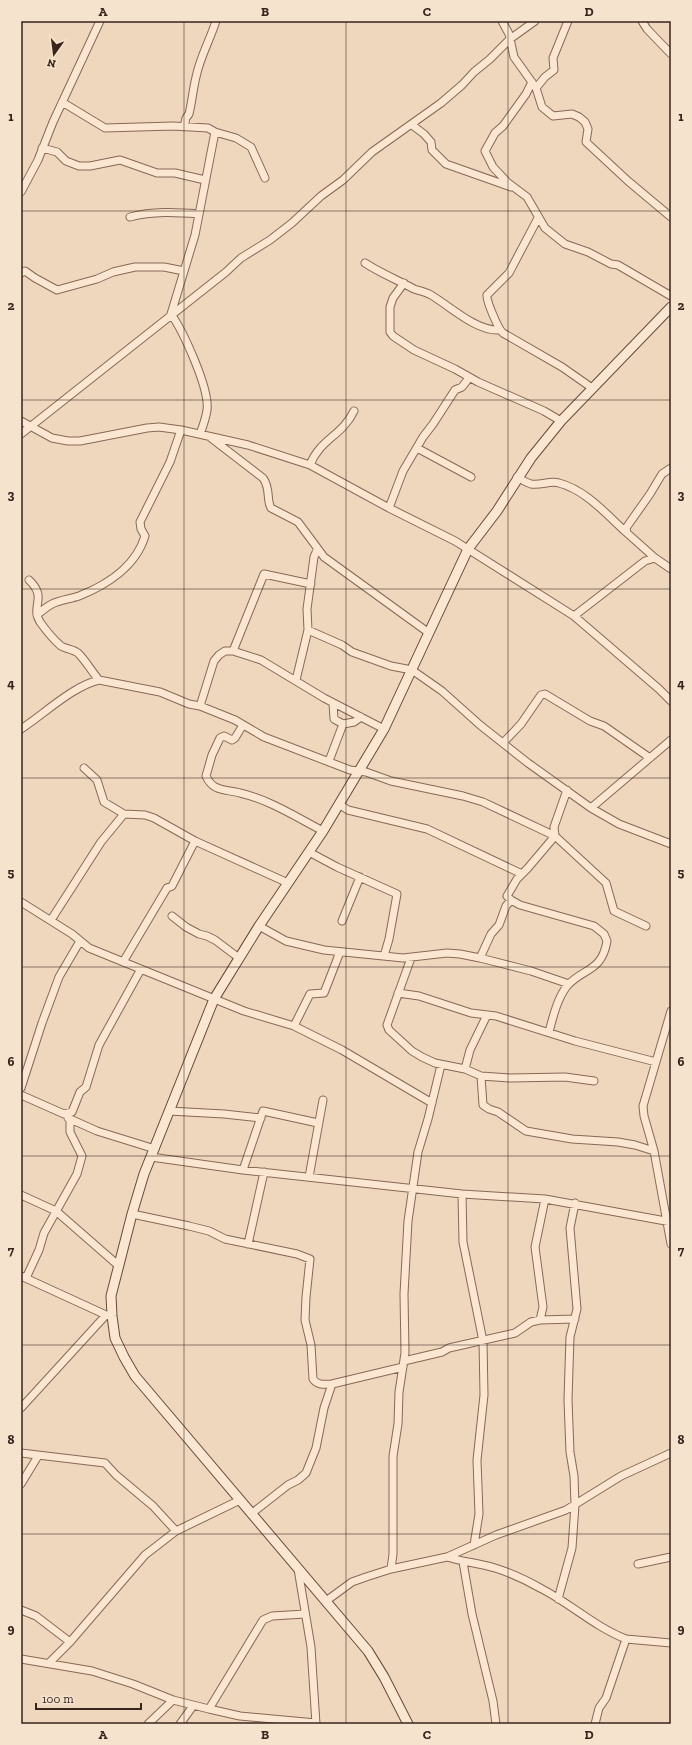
<svg xmlns="http://www.w3.org/2000/svg" width="692" height="1745" font-family="'Zilla Slab',serif">
	<style>
		.lines { fill: none; stroke-linecap: round; stroke-linejoin: round }
		.street-casing { stroke: #886856; stroke-width: 9 }
		.secondary-casing { stroke: #69493a; stroke-width: 11 }
		.street { stroke: #fae6d1; stroke-width: 7 }
		.secondary { stroke: #fae6d1; stroke-width: 9 }
		.grid { fill: none; stroke: #37241c; stroke-width: 1; stroke-opacity: 0.55 }
		.neatline { fill: none; stroke: #37241c; stroke-width: 1.5 }
		.grid-label { font-size: 13px; text-anchor: middle; font-weight: bold; fill: #37241c }
	</style>
	<rect width="100%" height="100%" fill="#efd7be"/>
	<g class="lines">
		<!-- street casing -->
		<g class="street-casing">
			<path id="street" d="M 502,21 L 509,34 L 514,57 L 536,88 L 542,107 L 553,116 L 572,114 L 579,117 L 585,122 L 588,129 L 586,142 L 628,181 L 671,217
				M 642,21 L 647,29 L 671,54
				M 532,82 L 526,94 L 503,126 L 495,133 L 485,151 L 493,167 L 507,182 L 527,197 L 545,228 L 565,244 L 588,252 L 611,264 L 618,265 L 671,296
				M 536,88 L 545,77 L 554,70 L 553,58 L 568,21
				M 62,102 L 105,128 L 173,126 L 208,128 L 215,132 L 195,235 L 171,314
				M 412,125 L 424,134 L 431,142 L 432,150 L 446,164 L 511,187
				M 184,127 L 186,118 L 189,114 C 192,102 193,89 196,77 C 200,57 210,40 216,21
				M 215,132 L 236,138 L 251,147 L 265,178
				M 42,148 L 57,152 L 66,161 L 79,166 L 90,166 L 120,160 L 157,173 L 175,173 L 205,180
				M 21,192 L 38,160 L 53,122 L 100,21
				M 130,217 C 153,211 175,212 199,214
				M 538,218 L 509,273 L 487,295 C 486,300 498,329 503,333 L 562,367 L 592,388
				M 365,263 C 380,273 398,280 414,289 C 420,291 426,292 431,295 C 451,307 476,331 499,330
				M 21,273 L 25,271 L 35,278 L 57,290 L 97,279 L 113,272 L 135,267 L 164,267 L 184,271
				M 404,283 L 393,298 L 390,307 L 390,332 L 393,336 L 414,350 L 455,369 L 478,382 L 544,411 L 561,421
				M 171,314 C 183,331 210,389 207,410 C 206,418 203,426 200,434
				M 21,421 L 52,438 L 68,441 L 80,441 L 147,428 L 159,427 L 181,430 L 248,445 L 310,465 L 389,508 L 455,541 L 574,616 L 659,689 L 671,701
				M 21,434 L 226,272 L 241,258 L 270,240 L 292,223 L 321,196 L 343,180 L 372,152 L 441,103 L 462,85 L 474,72 L 490,59 L 510,39 L 535,21
				M 211,438 L 263,478 C 271,489 266,499 271,508 L 298,522 L 324,557 L 429,633
				M 417,448 L 471,477
				M 310,465 C 320,439 342,436 354,411
				M 517,477 C 522,480 527,483 531,484 C 541,486 550,480 559,483 C 586,490 607,515 627,533
				M 389,508 L 403,471 L 423,437 L 433,424 L 455,390 L 462,387 L 469,378
				M 655,558 L 627,533 L 626,528 L 650,494 L 662,474 L 671,468
				M 29,580 C 48,598 30,606 40,622 C 45,629 54,640 61,646 C 66,649 73,649 78,653 C 86,661 92,672 99,680
				M 37,615 C 42,611 46,607 52,604 C 60,600 70,599 79,596 C 107,585 136,566 145,536 L 141,529 L 140,522 L 170,462 L 181,430
				M 574,616 L 645,561 L 655,558 L 671,569
				M 308,630 L 342,645 L 352,652 L 391,666 L 412,670 L 442,691 L 480,725 L 528,763 L 591,808 L 619,824 L 671,844
				M 233,651 L 264,574 L 311,584
				M 296,680 L 308,630 L 307,609 L 314,557 L 317,550
				M 333,703 L 334,719 L 343,724 L 354,722 L 361,717
				M 200,706 L 214,661 L 219,655 L 225,651 L 233,651 L 261,660 L 324,698 L 384,729
				M 243,725 L 235,738 L 232,740 L 224,736 L 220,738 L 212,755 L 206,776 C 213,792 225,789 240,793 C 270,800 296,817 323,831
				M 21,729 C 44,714 73,686 99,680 L 160,692 L 189,704 L 200,706 L 235,720 L 264,737 L 350,770 L 366,772 L 391,781 L 463,796 L 483,802 L 555,836 L 527,869 L 517,879 L 507,896 L 511,900 L 520,905 L 594,926 L 604,934 L 607,941 C 602,972 583,968 567,986 C 557,999 553,1017 549,1032
				M 503,743 L 521,724 L 541,695 L 545,694 L 590,721 L 604,726 L 650,758
				M 329,761 L 343,724
				M 84,768 L 97,780 L 104,802 L 124,814
				M 567,790 L 554,827 L 555,836 L 606,883 L 614,911 L 646,926
				M 339,804 L 348,810 L 427,829 L 522,874
				M 591,808 L 671,740
				M 309,852 L 337,867 L 397,894 L 389,939 L 384,956
				M 21,902 L 72,934 L 89,948 L 244,1011 L 294,1026 L 342,1050 L 432,1103
				M 172,916 L 186,927 L 199,934 L 207,936 L 215,940 L 239,958
				M 51,920 L 101,842 L 124,814 L 145,815 L 154,818 L 195,841 L 288,883
				M 342,921 L 360,877
				M 259,926 L 286,941 L 324,950 L 403,958 L 447,953 L 460,954 L 480,958 L 531,971 L 569,984
				M 411,958 L 387,1025 L 389,1030 L 412,1051 L 422,1057 L 435,1063 L 465,1069 L 481,1076 L 510,1078 L 565,1077 L 594,1081
				M 480,958 L 491,934 L 499,925 L 506,906 L 511,900
				M 123,962 L 167,888 L 172,886 L 195,841
				M 398,993 L 419,996 L 471,1013 L 496,1016 L 575,1041 L 656,1062
				M 671,1011 L 643,1106 L 644,1116 L 654,1151 L 671,1244
				M 294,1026 L 310,994 L 324,993 L 340,952
				M 465,1069 L 470,1050 L 487,1015
				M 481,1076 L 483,1105 L 489,1109 L 498,1112 L 526,1131 L 572,1139 L 618,1142 L 635,1145 L 654,1151
				M 21,1088 L 42,1023 L 59,977 L 80,941
				M 21,1095 L 64,1114 L 72,1112 L 80,1092 L 86,1087 L 99,1045 L 141,969
				M 169,1111 L 224,1114 L 261,1118
				M 68,1118 L 97,1131 L 155,1149
				M 151,1157 L 243,1170 L 462,1194 L 545,1199 L 671,1222
				M 243,1170 L 263,1111 L 318,1123
				M 309,1177 L 323,1100
				M 462,1194 L 463,1242 L 483,1341 L 484,1395 L 477,1460 L 479,1514 L 474,1545
				M 21,1195 L 56,1211 L 119,1266
				M 132,1214 L 189,1226 L 209,1231 L 225,1239 L 297,1254 L 310,1259 L 306,1297 L 305,1320 L 311,1345 L 313,1379 C 318,1386 325,1384 332,1384 L 403,1367
				M 248,1244 L 264,1172
				M 21,1276 L 106,1315 L 110,1316
				M 26,1278 L 39,1250 L 44,1233 L 77,1174 L 82,1156 L 70,1132 L 70,1120
				M 540,1320 L 543,1307 L 535,1247 L 545,1199
				M 404,1361 L 442,1352 L 449,1348 L 515,1333 L 531,1322 L 540,1320 L 575,1319
				M 21,1408 L 106,1315
				M 21,1453 L 105,1463 L 116,1475 L 153,1506 L 176,1531
				M 21,1484 L 38,1456
				M 251,1514 L 288,1485 L 298,1480 L 306,1473 L 316,1448 L 324,1408 L 332,1384
				M 447,1557 C 463,1562 479,1563 495,1568 C 511,1573 528,1581 542,1589 C 571,1604 595,1627 626,1639 L 671,1643
				M 463,1562 L 472,1614 L 493,1701 L 496,1724
				M 638,1564 L 671,1557
				M 298,1569 L 311,1647 L 316,1724
				M 391,1569 L 393,1554 L 393,1456 L 398,1424 L 399,1392 L 405,1353 L 404,1294 L 408,1221 L 418,1152 L 428,1119 L 441,1065
				M 558,1599 L 572,1548 L 575,1505 L 574,1476 L 570,1452 L 568,1400 L 570,1337 L 577,1309 L 570,1228 L 575,1203
				M 326,1601 L 352,1582 L 366,1577 L 391,1569 L 447,1557 L 496,1535 L 566,1510 L 621,1476 L 671,1453
				M 21,1610 L 36,1616 L 70,1642
				M 21,1659 L 92,1671 L 133,1684 L 173,1700 L 209,1709 L 240,1716 L 316,1723
				M 49,1663 L 70,1642 L 145,1555 L 176,1531 L 240,1500
				M 209,1709 L 263,1620 L 272,1616 L 305,1614
				M 148,1724 L 173,1700
				M 180,1724 L 193,1706
				M 595,1724 L 599,1708 L 606,1698 L 626,1639"/>
		</g>
		<!-- secondary casing -->
		<g class="secondary-casing">
			<path id="secondary" d="M 408,1724 L 384,1677 L 368,1651 L 135,1376 L 124,1357 L 115,1338 L 112,1316 L 111,1296 L 132,1214 L 144,1174 L 214,999 L 259,926 L 323,831 L 384,729 L 468,549 L 497,511 L 531,458 L 561,421 L 671,307"/>
		</g>
		<!-- street -->
		<use href="#street" class="street"/>
		<!-- secondary -->
		<use href="#secondary" class="secondary"/>
	</g>
	<!-- grid -->
	<path class="grid" d="M 184,21 L 184,1724M 346,21 L 346,1724M 508,21 L 508,1724M 21,211 L 671,211M 21,400 L 671,400M 21,589 L 671,589M 21,778 L 671,778M 21,967 L 671,967M 21,1156 L 671,1156M 21,1345 L 671,1345M 21,1534 L 671,1534"/>
	<!-- border -->
	<rect width="692" height="1745" fill="none" stroke="#f6e3ce" stroke-width="44"/>
	<!-- north arrow -->
	<g transform="translate(54 54) rotate(194)" stroke="#f6e3ce" stroke-width="3" paint-order="stroke">
	<path d="M0-3L7 15L0 10L-7 15Z" fill="#37241c"/>
	<text y="-6" font-size="11" font-weight="bold" text-anchor="middle" fill="#37241c">N</text>
	</g>
	<!-- scale -->
	<path d="M36 1703v6h105v-6" fill="none" stroke="#37241c" stroke-width="2"/>
	<text x="42" y="1703" font-size="12" fill="#37241c" stroke="#f6e3ce" stroke-width="3" paint-order="stroke">100 m</text>
	<rect x="22" y="22" width="648" height="1701" class="neatline"/>
	<g class="grid-label">
		<text x="103" y="16">A</text>
		<text x="265" y="16">B</text>
		<text x="427" y="16">C</text>
		<text x="589" y="16">D</text>
		<text x="11" y="121">1</text>
		<text x="681" y="121">1</text>
		<text x="11" y="310">2</text>
		<text x="681" y="310">2</text>
		<text x="11" y="499">3</text>
		<text x="681" y="499">3</text>
		<text x="11" y="688">4</text>
		<text x="681" y="688">4</text>
		<text x="11" y="877">5</text>
		<text x="681" y="877">5</text>
		<text x="11" y="1066">6</text>
		<text x="681" y="1066">6</text>
		<text x="11" y="1255">7</text>
		<text x="681" y="1255">7</text>
		<text x="11" y="1444">8</text>
		<text x="681" y="1444">8</text>
		<text x="11" y="1633">9</text>
		<text x="681" y="1633">9</text>
		<text x="103" y="1739">A</text>
		<text x="265" y="1739">B</text>
		<text x="427" y="1739">C</text>
		<text x="589" y="1739">D</text>
	</g>
</svg>
